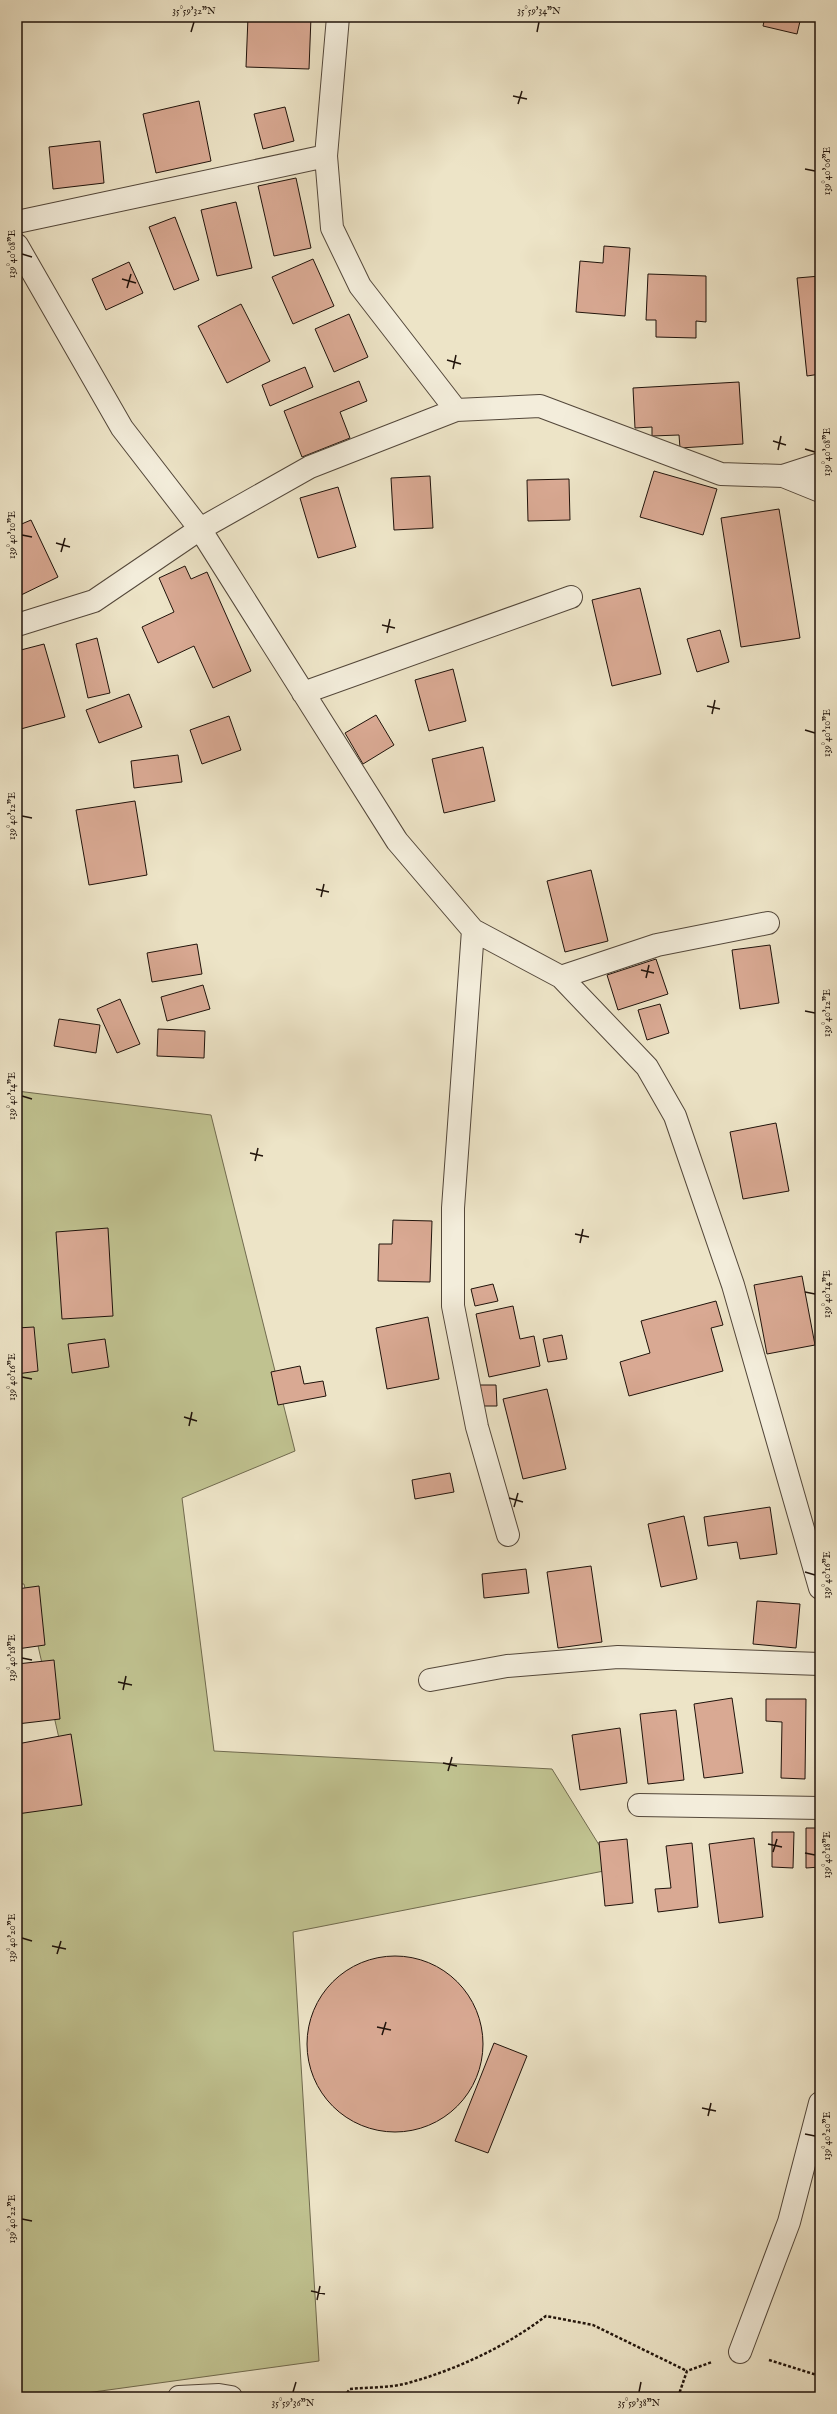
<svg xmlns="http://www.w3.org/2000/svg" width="837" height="2414" font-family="'IM FELL English',serif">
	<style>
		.green { fill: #c0c290; stroke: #706a4e }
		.building { fill: #d9a993; stroke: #20130b }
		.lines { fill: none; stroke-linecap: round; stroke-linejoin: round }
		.minor-casing { stroke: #53473a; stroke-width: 24 }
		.path { stroke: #20130b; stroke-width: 2.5; stroke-dasharray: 3 2; stroke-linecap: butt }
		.minor { stroke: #f3eddb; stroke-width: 22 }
		.ticks { fill: none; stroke: #20130b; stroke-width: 1.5 }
		.neatline { fill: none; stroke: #20130b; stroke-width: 1.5 }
		.ticks-label { font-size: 10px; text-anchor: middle; fill: #20130b }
	</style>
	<rect width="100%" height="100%" fill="#ede4c7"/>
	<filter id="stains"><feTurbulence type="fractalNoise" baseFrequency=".005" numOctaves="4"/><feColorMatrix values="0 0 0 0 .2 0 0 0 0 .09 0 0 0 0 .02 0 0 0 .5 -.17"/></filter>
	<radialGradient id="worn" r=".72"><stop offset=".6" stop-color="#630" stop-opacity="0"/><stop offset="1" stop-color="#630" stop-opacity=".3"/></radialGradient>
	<!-- green -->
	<path class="green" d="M 17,1091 L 211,1115 L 295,1451 L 182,1498 L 214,1751 L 552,1769 L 614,1869 L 293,1932 L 319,2361 L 57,2397 L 17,2397 L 17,1808 L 73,1800 L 24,1584 L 17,1584 Z"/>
	<!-- building -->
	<path class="building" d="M 248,17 L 311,17 L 309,69 L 246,67 Z
		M 765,17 L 801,17 L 797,34 L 763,26 Z
		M 199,101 L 211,161 L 156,173 L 143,114 Z
		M 285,107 L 294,141 L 263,149 L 254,114 Z
		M 100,141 L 104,183 L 53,189 L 49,147 Z
		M 296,178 L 311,248 L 274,256 L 258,186 Z
		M 236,202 L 252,268 L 217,276 L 201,210 Z
		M 175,217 L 199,280 L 174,290 L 149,227 Z
		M 604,246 L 630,248 L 625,316 L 576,312 L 580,261 L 603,263 Z
		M 313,259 L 334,306 L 293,324 L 272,277 Z
		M 129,262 L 143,293 L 106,310 L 92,279 Z
		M 648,274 L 706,276 L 706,322 L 696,321 L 696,338 L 656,337 L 656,320 L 646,320 Z
		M 820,276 L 820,374 L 807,376 L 797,278 Z
		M 241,304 L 270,361 L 227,383 L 198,326 Z
		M 349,314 L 368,357 L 334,372 L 315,329 Z
		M 305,367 L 313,387 L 270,406 L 262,385 Z
		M 359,381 L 367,401 L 340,412 L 350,438 L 302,457 L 284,411 Z
		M 739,382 L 743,444 L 680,448 L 679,435 L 652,436 L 652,427 L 635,428 L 633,388 Z
		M 654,471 L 717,489 L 703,535 L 640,517 Z
		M 430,476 L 433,528 L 394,530 L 391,478 Z
		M 569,479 L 570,520 L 528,521 L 527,480 Z
		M 338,487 L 356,547 L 318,558 L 300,498 Z
		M 779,509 L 800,638 L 741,647 L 721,518 Z
		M 31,520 L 58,577 L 17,597 L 17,526 Z
		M 185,566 L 191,579 L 207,572 L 251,671 L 213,688 L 194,646 L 158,663 L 142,627 L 174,612 L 159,578 Z
		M 640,588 L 661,674 L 612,686 L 592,600 Z
		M 720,630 L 729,662 L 697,672 L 687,639 Z
		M 97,638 L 110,693 L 88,698 L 76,644 Z
		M 44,644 L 65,717 L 17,730 L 17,651 Z
		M 453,669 L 466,721 L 429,731 L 415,680 Z
		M 129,694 L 142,727 L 99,743 L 86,710 Z
		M 376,715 L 394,745 L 363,764 L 345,733 Z
		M 229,716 L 241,750 L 202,764 L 190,730 Z
		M 483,747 L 495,801 L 444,813 L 432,759 Z
		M 178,755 L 182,782 L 134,788 L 131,761 Z
		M 135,801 L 147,875 L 89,885 L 76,810 Z
		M 591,870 L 608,941 L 565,952 L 547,881 Z
		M 197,944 L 202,974 L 152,982 L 147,953 Z
		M 770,945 L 779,1003 L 740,1009 L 732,950 Z
		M 656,959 L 668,994 L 618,1010 L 607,975 Z
		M 203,985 L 210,1009 L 167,1021 L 161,997 Z
		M 120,999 L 140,1044 L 117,1053 L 97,1009 Z
		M 660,1004 L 669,1033 L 647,1040 L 638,1010 Z
		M 59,1019 L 100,1025 L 96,1053 L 54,1046 Z
		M 158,1029 L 205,1031 L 204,1058 L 157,1056 Z
		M 776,1123 L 789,1191 L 743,1199 L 730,1132 Z
		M 393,1220 L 432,1221 L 430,1282 L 378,1281 L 379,1244 L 392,1244 Z
		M 108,1228 L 113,1316 L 62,1319 L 56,1232 Z
		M 802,1276 L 815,1345 L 767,1354 L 754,1285 Z
		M 493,1284 L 498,1301 L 475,1306 L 471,1289 Z
		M 716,1301 L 723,1325 L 711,1328 L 723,1371 L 629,1396 L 620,1362 L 650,1353 L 641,1321 Z
		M 513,1306 L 520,1339 L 534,1336 L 540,1366 L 489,1377 L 476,1314 Z
		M 428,1317 L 439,1379 L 387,1389 L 376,1328 Z
		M 34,1327 L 38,1371 L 17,1374 L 17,1328 Z
		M 562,1335 L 567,1359 L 548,1362 L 543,1339 Z
		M 105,1339 L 109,1367 L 72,1373 L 68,1344 Z
		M 300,1366 L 304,1384 L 323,1381 L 326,1396 L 278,1405 L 271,1372 Z
		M 478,1385 L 496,1385 L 497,1406 L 478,1406 Z
		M 547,1389 L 566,1469 L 523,1479 L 503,1399 Z
		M 450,1473 L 454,1492 L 415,1499 L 412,1480 Z
		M 770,1507 L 777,1554 L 740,1559 L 737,1542 L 708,1546 L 704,1517 Z
		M 684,1516 L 697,1579 L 661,1587 L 648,1524 Z
		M 591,1566 L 602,1642 L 558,1648 L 547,1572 Z
		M 526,1569 L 529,1593 L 484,1598 L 482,1574 Z
		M 39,1586 L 45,1645 L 17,1649 L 17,1589 Z
		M 757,1601 L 800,1604 L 796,1648 L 753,1644 Z
		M 54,1660 L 60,1719 L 17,1724 L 17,1664 Z
		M 732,1698 L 743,1773 L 704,1778 L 694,1704 Z
		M 766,1699 L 806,1699 L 805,1779 L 781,1778 L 782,1722 L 766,1721 Z
		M 676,1710 L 684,1780 L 648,1784 L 640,1714 Z
		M 620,1728 L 627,1783 L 580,1790 L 572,1735 Z
		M 71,1734 L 82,1805 L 17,1814 L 17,1744 Z
		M 806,1828 L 820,1828 L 820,1867 L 806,1868 Z
		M 772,1832 L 794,1832 L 793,1868 L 772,1867 Z
		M 754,1838 L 763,1917 L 719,1923 L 709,1844 Z
		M 627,1839 L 633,1903 L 605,1906 L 599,1842 Z
		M 692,1843 L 698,1907 L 658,1912 L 655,1889 L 671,1888 L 666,1846 Z
		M307 2044a88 88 0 1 1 176 0a88 88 0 1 1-176 0Z
		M 494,2043 L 527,2056 L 488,2153 L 455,2141 Z"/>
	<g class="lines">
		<!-- minor casing -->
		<g class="minor-casing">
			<path id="minor" d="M 338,17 L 326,156 L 332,228 L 360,286 L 456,410
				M 17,222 L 326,156
				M 17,245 L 122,428 L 200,529 L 397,841 L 473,930 L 561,977 L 647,1067 L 675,1116 L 733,1285 L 820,1588
				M 783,476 L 820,464
				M 17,625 L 94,601 L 200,529 L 310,467 L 456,410 L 540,406 L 721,474 L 783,476 L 820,491
				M 303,693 L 571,597
				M 473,930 L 453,1208 L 453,1306 L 477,1427 L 508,1535
				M 561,977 L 657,945 L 768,923
				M 430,1680 L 507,1666 L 618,1657 L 820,1664
				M 639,1805 L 820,1808
				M 740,2352 L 789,2222 L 820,2103
				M 179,2397 L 219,2395 L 231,2397"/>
		</g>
		<!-- path -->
		<path class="path" d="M 769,2360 L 820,2376
			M 344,2397 L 350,2389 C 369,2387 390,2388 408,2383 C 458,2369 505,2347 546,2316 L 593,2325 L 687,2371
			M 678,2397 L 687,2371 L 712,2362"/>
		<!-- minor -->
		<use href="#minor" class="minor"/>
	</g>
	<!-- ticks -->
	<path class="ticks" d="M 191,32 L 194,22M 537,32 L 539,22M 513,96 L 527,99M 518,104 L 522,91M 805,169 L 815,171M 22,254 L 32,257M 122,279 L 136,283M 127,288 L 131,274M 447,360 L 461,364M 453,369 L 456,355M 773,441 L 786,445M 805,449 L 815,452M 778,450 L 781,436M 22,535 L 32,537M 56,543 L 70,547M 61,552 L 65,538M 382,625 L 395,628M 387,633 L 390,619M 707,706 L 720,709M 712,714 L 715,700M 805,730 L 815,733M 22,816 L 32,818M 316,889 L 329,892M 321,897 L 324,884M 641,970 L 654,973M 646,978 L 649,965M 805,1011 L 815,1013M 22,1096 L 32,1099M 250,1153 L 263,1156M 255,1161 L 258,1148M 575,1234 L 589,1237M 580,1243 L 583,1229M 805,1292 L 815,1294M 22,1377 L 32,1379M 184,1417 L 197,1421M 189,1426 L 192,1412M 509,1498 L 523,1502M 514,1507 L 518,1493M 805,1572 L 815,1575M 22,1658 L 32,1660M 118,1682 L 132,1685M 123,1690 L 126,1676M 443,1763 L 457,1766M 448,1771 L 452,1757M 768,1844 L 782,1847M 773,1852 L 777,1839M 805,1853 L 815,1855M 22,1938 L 32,1941M 52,1946 L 66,1949M 57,1954 L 61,1941M 377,2027 L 391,2030M 382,2035 L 386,2022M 702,2108 L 716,2111M 708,2116 L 711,2103M 805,2134 L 815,2136M 22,2219 L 32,2221M 311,2291 L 325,2294M 317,2300 L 320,2286M 293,2392 L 296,2382M 639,2392 L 641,2382"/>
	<!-- margin -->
	<rect width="837" height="2414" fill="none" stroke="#ede4c7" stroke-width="44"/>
	<rect x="22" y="22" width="793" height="2370" class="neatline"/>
	<g class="ticks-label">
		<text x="194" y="14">35°59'32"N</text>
		<text x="539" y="14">35°59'34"N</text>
		<text transform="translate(826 171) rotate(-90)" y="4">139°40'06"E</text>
		<text transform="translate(11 254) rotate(-90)" y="4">139°40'08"E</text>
		<text transform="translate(826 452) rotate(-90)" y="4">139°40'08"E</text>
		<text transform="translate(11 535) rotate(-90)" y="4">139°40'10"E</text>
		<text transform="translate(826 733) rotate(-90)" y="4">139°40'10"E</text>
		<text transform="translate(11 816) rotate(-90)" y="4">139°40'12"E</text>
		<text transform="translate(826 1013) rotate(-90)" y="4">139°40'12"E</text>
		<text transform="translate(11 1096) rotate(-90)" y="4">139°40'14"E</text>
		<text transform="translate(826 1294) rotate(-90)" y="4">139°40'14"E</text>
		<text transform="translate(11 1377) rotate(-90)" y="4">139°40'16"E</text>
		<text transform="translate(826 1575) rotate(-90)" y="4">139°40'16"E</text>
		<text transform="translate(11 1658) rotate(-90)" y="4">139°40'18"E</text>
		<text transform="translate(826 1855) rotate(-90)" y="4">139°40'18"E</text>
		<text transform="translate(11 1938) rotate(-90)" y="4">139°40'20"E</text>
		<text transform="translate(826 2136) rotate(-90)" y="4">139°40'20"E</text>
		<text transform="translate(11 2219) rotate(-90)" y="4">139°40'22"E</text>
		<text x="293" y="2406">35°59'36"N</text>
		<text x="639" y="2406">35°59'38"N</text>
	</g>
	<rect width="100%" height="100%" filter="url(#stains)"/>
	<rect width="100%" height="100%" fill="url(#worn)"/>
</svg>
